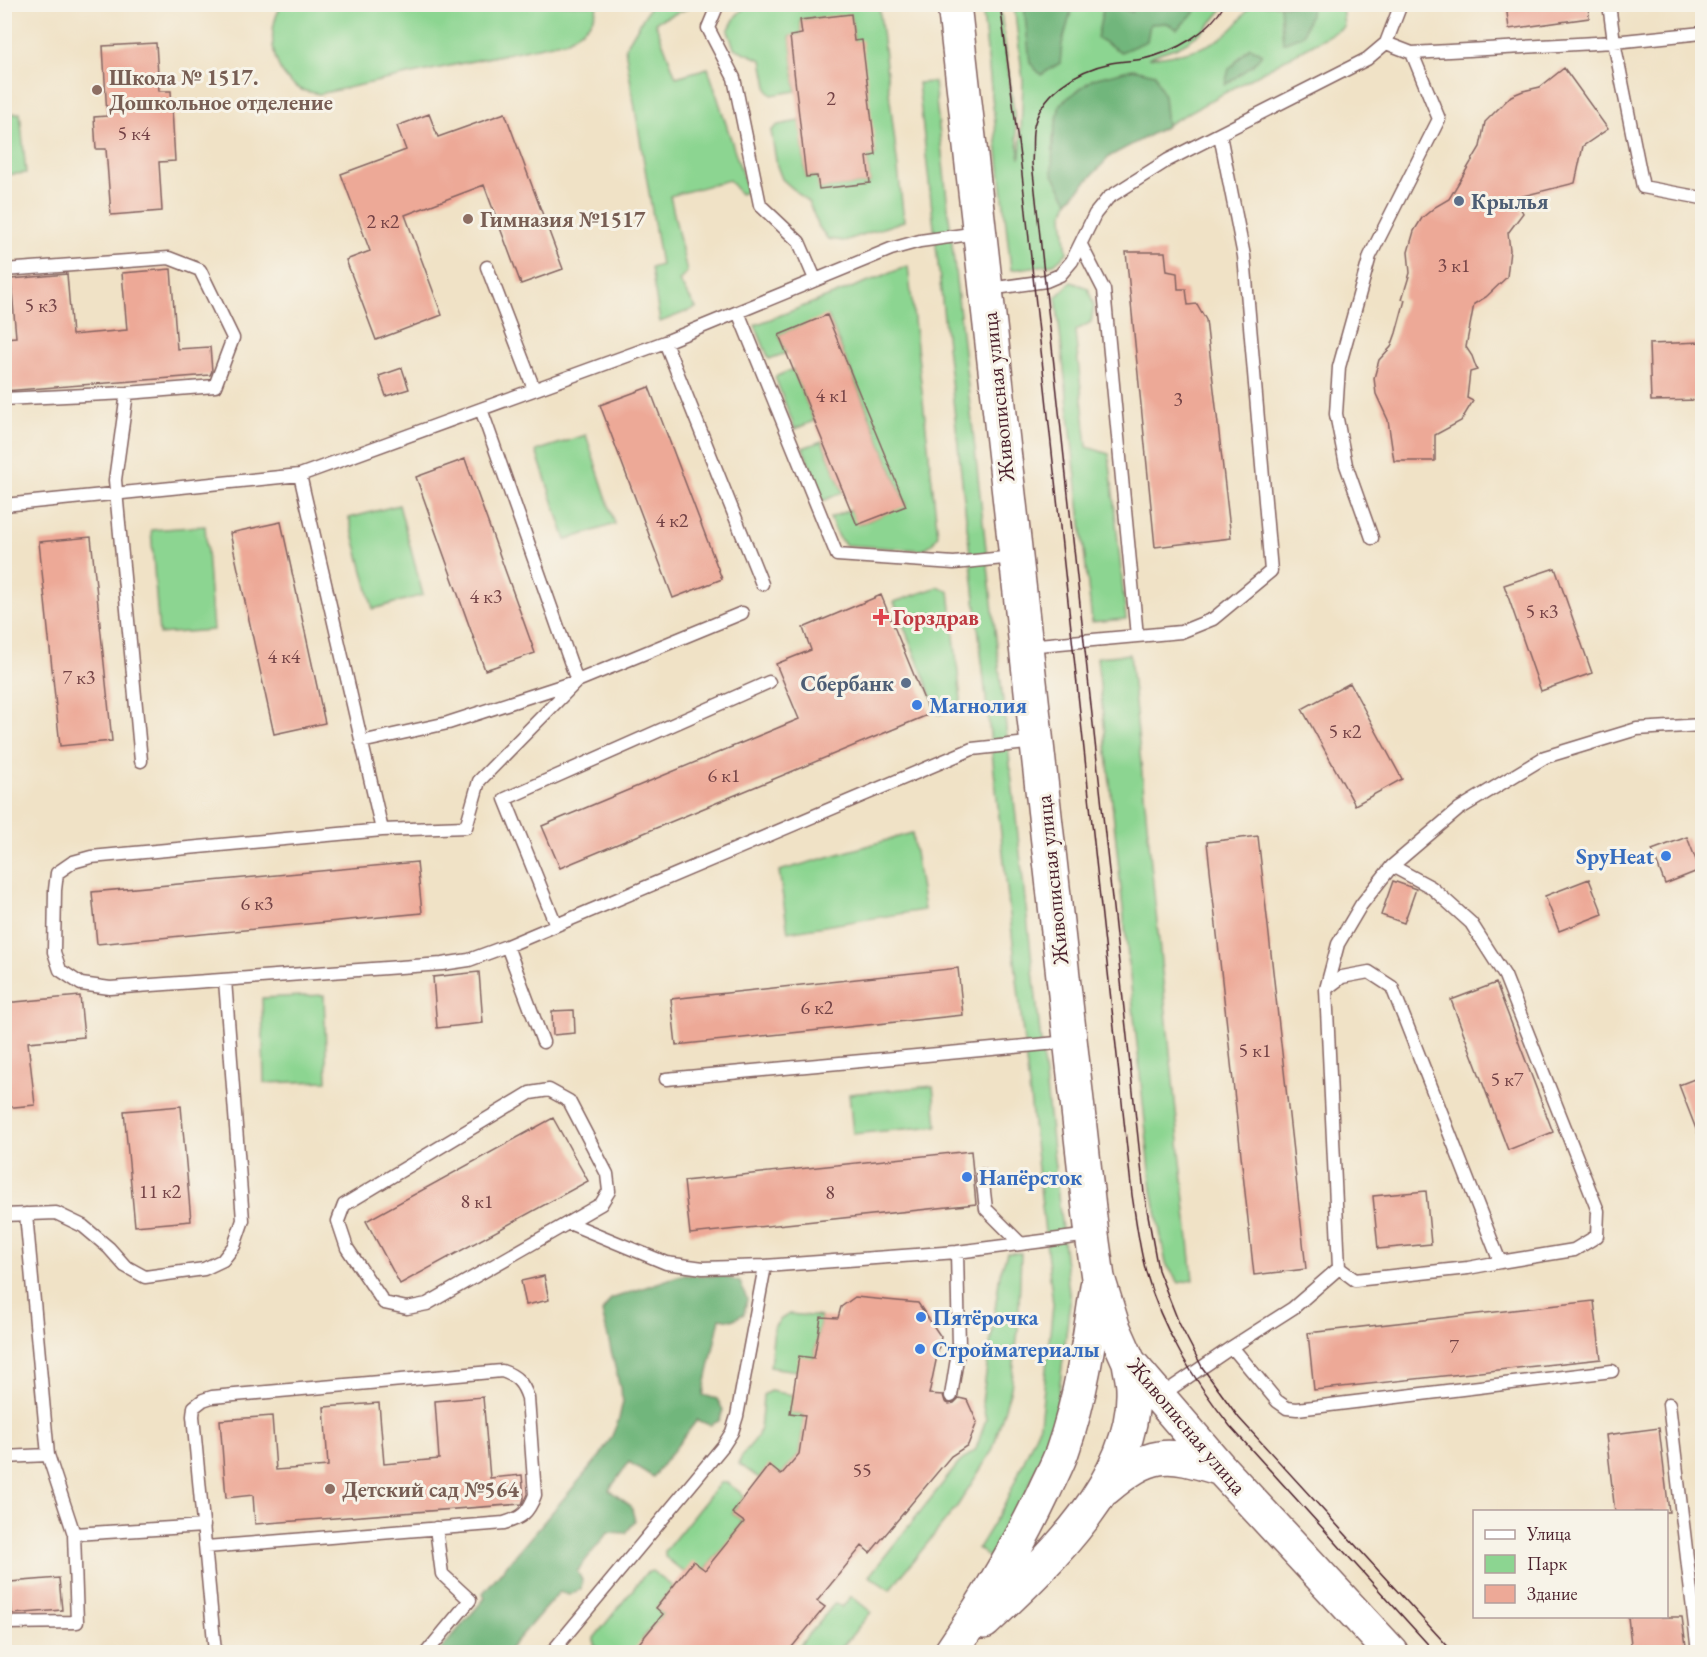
<svg xmlns="http://www.w3.org/2000/svg" width="1707" height="1657" font-family="'EB Garamond',serif">
	<style>
		.green { fill: #8cd591; stroke: #6b7a5e; stroke-width: 1.5 }
		.forest { fill: #71b67b; stroke: #5e6a53; stroke-width: 1.5 }
		.building { fill: #eda997 }
		.lines { fill: none; stroke-linecap: round; stroke-linejoin: round }
		.lane-casing { stroke: #846361; stroke-width: 15 }
		.secondary-casing { stroke: #846361; stroke-width: 36 }
		.lane { stroke: #fff; stroke-width: 12 }
		.secondary { stroke: #fff; stroke-width: 33 }
		.tram { stroke: #4a1f2b; stroke-width: 1.5 }
		.education-dot { fill: #8d6e63; stroke: #f7f3e8; stroke-width: 2 }
		.service-dot { fill: #5c6f8a; stroke: #f7f3e8; stroke-width: 2 }
		.health-dot { fill: #e0444e; stroke: #f7f3e8; stroke-width: 2 }
		.shop-dot { fill: #3f7fe0; stroke: #f7f3e8; stroke-width: 2 }
		.labels { text-anchor: middle; dominant-baseline: central; stroke-width: 6; stroke-linejoin: round; paint-order: stroke }
		.number-label { font-size: 20px; fill: #734246 }
		.education-label { font-size: 22px; font-weight: bold; fill: #785e54; stroke: #f7f3e8; text-anchor: start }
		.service-label { font-size: 22px; font-weight: bold; fill: #4e5e75; stroke: #f7f3e8; text-anchor: start }
		.street-label { font-size: 22px; fill: #4a1f2b; stroke: #f7f3e8 }
		.health-label { font-size: 22px; font-weight: bold; fill: #be3a42; stroke: #f7f3e8; text-anchor: start }
		.shop-label { font-size: 22px; font-weight: bold; fill: #366cbe; stroke: #f7f3e8; text-anchor: start }
	</style>
	<rect width="100%" height="100%" fill="#f7f3e8"/>
	<filter id="ink" filterUnits="userSpaceOnUse"><feTurbulence type="fractalNoise" baseFrequency=".0167" numOctaves="2"/><feDisplacementMap in="SourceGraphic" scale="12" xChannelSelector="R" yChannelSelector="G"/><feConvolveMatrix kernelMatrix="1 2 1 2 8 2 1 2 1" color-interpolation-filters="sRGB"/></filter>
	<filter id="wash" filterUnits="userSpaceOnUse"><feTurbulence type="fractalNoise" baseFrequency=".008" numOctaves="4" result="noise"/><feDisplacementMap in="SourceGraphic" scale="24" xChannelSelector="R" yChannelSelector="G"/><feGaussianBlur stdDeviation="1.35" result="paint"/><feColorMatrix in="noise" values="0 0 0 0 0 0 0 0 0 0 0 0 0 0 0 0 0 1.4 0 .05"/><feComposite in="paint" operator="in"/></filter>
	<g filter="url(#wash)">
		<rect width="100%" height="100%" fill="#f0e2c6"/>
		<!-- green -->
		<path class="green" d="M 282,5 L 282,4 L 597,5 C 596,23 580,32 566,41 L 319,94 C 313,92 305,92 300,89 C 271,73 265,30 282,5 Z
			M 651,5 L 687,5 L 687,9 L 655,22 L 676,77 L 708,68 L 748,192 L 740,194 L 729,180 L 670,196 L 687,272 L 679,281 L 696,308 L 660,322 L 651,268 L 661,265 L 625,48 Z
			M 747,5 L 879,5 L 904,221 L 844,241 L 828,239 L 819,227 L 809,203 L 782,179 L 777,166 L 771,131 L 778,125 L 800,121 L 806,177 L 817,176 L 819,189 L 870,183 L 867,157 L 876,155 L 854,41 L 851,15 L 800,20 L 802,34 L 790,36 L 796,91 L 772,95 L 768,91 L 762,60 L 734,48 L 728,31 L 736,16 Z
			M 982,5 L 1000,5 L 1020,159 L 1023,81 L 1014,5 L 1225,5 C 1214,23 1195,40 1175,48 C 1166,51 1155,54 1148,58 C 1193,52 1226,48 1250,5 L 1342,5 L 1344,27 L 1110,156 L 1068,201 L 1063,216 L 1067,253 L 1054,264 L 1011,270 Z
			M 934,82 L 1070,1302 L 1055,1424 L 1019,1510 L 989,1558 L 978,1548 L 1005,1504 L 1040,1424 L 1053,1305 L 918,83 Z
			M 20,113 L 26,173 L 5,175 L 5,114 Z
			M 908,266 L 938,535 L 932,544 L 922,550 L 846,545 L 838,537 L 830,518 L 851,509 L 858,525 L 906,505 L 828,316 L 779,335 L 786,353 L 769,359 L 755,325 Z
			M 1071,282 L 1088,288 L 1094,306 L 1091,322 L 1075,331 L 1087,447 L 1109,454 L 1126,619 L 1092,622 L 1056,297 Z
			M 793,369 L 814,421 L 795,429 L 775,377 Z
			M 586,435 L 615,524 L 566,540 L 536,451 Z
			M 822,441 L 843,492 L 823,501 L 803,448 Z
			M 399,505 L 423,595 L 373,609 L 349,518 Z
			M 205,526 L 213,630 L 159,634 L 151,530 Z
			M 938,587 L 949,591 L 961,700 L 956,709 L 939,714 L 894,602 Z
			M 1130,654 L 1193,1280 L 1179,1283 L 1166,1264 L 1152,1190 L 1097,657 Z
			M 912,833 L 924,910 L 788,932 L 779,871 Z
			M 324,995 L 327,1081 L 264,1083 L 262,998 Z
			M 933,1086 L 937,1126 L 853,1134 L 849,1094 Z
			M 1007,1253 L 1021,1253 L 1018,1331 L 1011,1388 L 992,1451 L 958,1505 L 890,1590 L 869,1576 L 959,1463 L 976,1449 L 986,1419 L 982,1402 L 1000,1274 Z
			M 789,1314 L 821,1317 L 814,1358 L 797,1371 L 770,1367 L 774,1327 L 781,1319 Z
			M 770,1391 L 793,1395 L 791,1413 L 805,1415 L 799,1454 L 781,1475 L 769,1466 L 759,1478 L 739,1464 C 741,1452 753,1445 758,1435 C 762,1423 762,1408 763,1395 Z
			M 726,1482 L 745,1496 L 732,1513 L 744,1522 L 705,1570 L 684,1572 L 665,1557 L 665,1551 L 720,1483 Z
			M 652,1571 L 673,1587 L 656,1608 L 663,1614 L 643,1638 L 638,1652 L 603,1652 L 594,1645 L 594,1638 L 646,1573 Z
			M 851,1596 L 871,1612 L 838,1652 L 794,1652 L 835,1603 L 842,1607 Z"/>
		<!-- forest -->
		<path class="forest" d="M 1024,5 L 1073,5 L 1062,44 L 1060,63 L 1041,75 L 1030,63 Z
			M 1104,5 L 1111,5 L 1132,12 L 1132,5 L 1194,5 L 1195,12 L 1177,29 L 1167,23 L 1150,24 L 1147,41 L 1121,52 L 1097,38 Z
			M 1280,5 L 1313,5 L 1303,35 L 1283,43 Z
			M 1250,47 L 1262,54 L 1253,65 L 1225,85 L 1229,69 Z
			M 1133,69 L 1155,74 L 1164,96 L 1167,126 L 1110,156 L 1068,201 L 1052,173 L 1053,139 L 1060,104 L 1093,79 Z
			M 681,1275 L 724,1276 L 740,1282 L 747,1299 L 744,1314 L 732,1320 L 720,1318 L 703,1395 L 717,1399 L 723,1410 L 719,1421 L 710,1425 L 697,1420 L 653,1477 L 629,1462 L 609,1490 L 631,1506 L 635,1521 L 626,1533 L 608,1532 L 577,1571 L 582,1580 L 581,1589 L 569,1595 L 559,1592 L 507,1652 L 439,1652 L 485,1598 L 483,1593 L 600,1456 L 611,1438 L 619,1419 L 623,1401 L 602,1312 L 611,1299 Z"/>
		<g id="blocks">
			<!-- building -->
			<path class="building" d="M 1506,4 L 1588,4 L 1589,18 L 1509,29 Z
				M 851,14 L 854,41 L 862,40 L 876,155 L 867,157 L 870,183 L 819,189 L 817,176 L 806,177 L 790,36 L 802,34 L 800,20 Z
				M 156,43 L 159,91 L 171,91 L 175,161 L 159,162 L 162,211 L 111,215 L 106,149 L 96,149 L 94,117 L 107,116 L 103,46 Z
				M 1564,68 L 1608,129 L 1583,146 L 1575,183 L 1515,198 L 1523,213 L 1508,233 L 1510,250 L 1507,277 L 1486,297 L 1474,304 L 1466,347 L 1472,356 L 1477,370 L 1470,372 L 1467,398 L 1473,401 L 1461,421 L 1435,435 L 1435,461 L 1394,461 L 1388,420 L 1376,394 L 1374,378 L 1379,360 L 1391,347 L 1396,333 L 1405,300 L 1402,299 L 1410,273 L 1408,252 L 1414,231 L 1422,218 L 1435,207 L 1449,199 L 1480,147 L 1485,122 L 1511,96 L 1523,91 L 1540,87 Z
				M 505,113 L 563,269 L 521,284 L 484,185 L 405,215 L 442,315 L 376,340 L 346,260 L 370,251 L 341,174 L 406,150 L 397,126 L 429,114 L 438,137 Z
				M 1126,252 L 1165,252 L 1167,271 L 1177,273 L 1178,289 L 1186,289 L 1188,305 L 1197,304 L 1206,320 L 1231,538 L 1155,547 Z
				M 171,269 L 177,349 L 210,347 L 212,371 L 210,375 L 4,391 L 4,338 L 16,337 L 11,279 L 67,274 L 72,335 L 127,330 L 122,273 Z
				M 827,315 L 906,506 L 857,525 L 779,335 Z
				M 1702,342 L 1702,400 L 1651,401 L 1649,344 Z
				M 402,368 L 409,389 L 386,396 L 379,376 Z
				M 649,387 L 722,579 L 673,598 L 600,405 Z
				M 465,459 L 535,653 L 485,670 L 416,477 Z
				M 281,522 L 325,723 L 274,734 L 230,533 Z
				M 91,537 L 112,741 L 60,746 L 39,542 Z
				M 1555,568 L 1592,673 L 1541,691 L 1504,585 Z
				M 881,595 L 930,714 L 560,868 L 542,826 L 799,719 L 776,664 L 811,650 L 803,628 Z
				M 1350,683 L 1402,779 L 1355,805 L 1302,709 Z
				M 1258,836 L 1306,1269 L 1254,1275 L 1207,842 Z
				M 1687,837 L 1700,870 L 1665,884 L 1652,850 Z
				M 417,862 L 422,913 L 97,944 L 92,892 Z
				M 1589,879 L 1603,914 L 1559,931 L 1545,896 Z
				M 1393,881 L 1416,889 L 1404,923 L 1381,915 Z
				M 958,968 L 963,1015 L 676,1045 L 671,999 Z
				M 479,972 L 483,1023 L 437,1028 L 433,977 Z
				M 1496,983 L 1553,1132 L 1508,1150 L 1451,1000 Z
				M 80,996 L 84,1037 L 28,1042 L 35,1105 L 4,1108 L 4,1003 Z
				M 574,1010 L 575,1033 L 553,1035 L 552,1011 Z
				M 1702,1076 L 1702,1142 L 1701,1142 L 1679,1085 Z
				M 181,1106 L 191,1221 L 135,1226 L 124,1111 Z
				M 553,1118 L 588,1181 L 400,1284 L 366,1221 Z
				M 971,1151 L 976,1204 L 690,1234 L 684,1181 Z
				M 1426,1191 L 1431,1244 L 1378,1249 L 1373,1196 Z
				M 544,1276 L 549,1300 L 526,1305 L 521,1281 Z
				M 855,1297 L 918,1303 L 941,1337 L 929,1394 L 943,1395 L 945,1402 L 949,1404 L 954,1403 L 959,1398 L 967,1400 L 977,1422 L 968,1445 L 951,1456 L 870,1553 L 862,1546 L 817,1601 L 825,1607 L 787,1653 L 631,1653 L 663,1614 L 656,1608 L 693,1561 L 705,1570 L 744,1522 L 732,1513 L 769,1465 L 781,1475 L 799,1454 L 805,1415 L 790,1413 L 799,1356 L 814,1358 L 821,1317 L 838,1318 L 841,1307 Z
				M 1594,1301 L 1601,1359 L 1314,1390 L 1308,1333 Z
				M 483,1397 L 490,1478 L 522,1475 L 524,1499 L 522,1504 L 255,1524 L 253,1495 L 226,1498 L 220,1420 L 272,1416 L 276,1470 L 328,1466 L 324,1407 L 379,1403 L 384,1464 L 439,1459 L 435,1401 Z
				M 1659,1428 L 1669,1512 L 1615,1512 L 1606,1435 Z
				M 59,1578 L 62,1610 L 12,1614 L 10,1582 Z
				M 1628,1617 L 1682,1617 L 1687,1653 L 1632,1653 Z"/>
		</g>
	</g>
	<g filter="url(#ink)">
		<use href="#blocks" fill-opacity="0" stroke="#846361" stroke-width="1.5"/>
		<g class="lines">
			<!-- lane casing -->
			<g class="lane-casing">
				<path id="lane" d="M 718,4 L 708,28 L 734,78 L 760,205 L 799,242 L 815,279
					M 1609,4 L 1614,42 L 1643,187 L 1702,198
					M 1386,43 L 1401,4
					M 487,267 L 534,389
					M 4,270 L 169,258 L 200,270 L 233,338 L 215,386 L 127,393 L 4,399
					M 989,289 L 1046,281 L 1060,275 L 1072,261 L 1095,214 L 1108,198 L 1168,160 L 1367,59 L 1386,43 L 1412,53 L 1614,42 L 1702,33
					M 738,312 L 837,555 L 954,563 L 1014,557
					M 665,342 L 762,584
					M 127,393 L 115,480 L 141,761
					M 481,409 L 577,681 L 479,781 L 466,827 L 382,830 L 91,857 L 73,862 L 57,873 L 55,890 L 54,952 L 60,970 L 81,984 L 110,988 L 442,964 L 469,960 L 507,946 L 972,749 L 1036,742
					M 300,475 L 382,830
					M 4,505 L 300,475 L 665,342 L 891,249 L 920,241 L 978,233
					M 1372,538 L 1346,465 L 1336,414 L 1339,367 L 1370,256 L 1439,119 L 1412,53
					M 1137,636 L 1181,632 L 1213,619 L 1271,571 L 1244,256 L 1220,135
					M 1027,646 L 1137,636 L 1104,290 L 1081,245
					M 361,742 L 448,723 L 577,681 L 742,613
					M 1392,866 L 1431,887 L 1471,923 L 1505,976 L 1598,1211 L 1597,1236 L 1574,1250 L 1500,1262
					M 556,925 L 505,799 L 769,682
					M 507,946 L 543,1042
					M 1326,989 L 1342,977 L 1369,972 L 1392,987 L 1500,1262 L 1468,1268 L 1355,1280 L 1339,1268
					M 666,1079 L 1068,1042
					M 549,1090 L 569,1101 L 607,1174 L 609,1191 L 601,1204 L 427,1304 L 407,1308 L 384,1303 L 347,1248 L 338,1221 L 344,1205 L 530,1093 Z
					M 982,1175 L 986,1209 L 1021,1244
					M 26,1214 L 48,1455 L 74,1534 L 204,1526
					M 4,1215 L 56,1213 L 83,1226 L 109,1248 L 125,1266 L 145,1277 L 204,1269 L 223,1260 L 234,1246 L 243,1220 L 225,980
					M 569,1223 L 666,1263 L 703,1268 L 765,1266
					M 1232,1347 L 1293,1308 L 1339,1268 L 1326,989 L 1338,944 L 1361,905 L 1392,866 L 1459,809 L 1545,757 L 1637,729 L 1702,725
					M 951,1396 L 959,1346 L 957,1252
					M 1160,1396 L 1232,1347 L 1277,1401 L 1287,1408 L 1297,1409 L 1612,1371
					M 1669,1404 L 1698,1652
					M 4,1457 L 48,1455
					M 206,1547 L 504,1523 C 522,1518 528,1513 535,1495 L 528,1398 C 523,1383 517,1376 502,1371 L 212,1397 L 203,1400 L 194,1407 L 193,1416 L 215,1652
					M 4,1623 L 77,1622 L 74,1534
					M 427,1652 L 470,1600 L 442,1574 L 436,1528
					M 552,1652 L 723,1446 L 732,1432 L 737,1416 L 765,1266 L 957,1252 L 1090,1235"/>
			</g>
			<!-- secondary casing -->
			<g class="secondary-casing">
				<path id="secondary" d="M 954,4 L 1092,1235 L 1098,1278 L 1113,1326 L 1129,1362 L 1221,1469 L 1391,1652
					M 1105,1489 C 1151,1451 1165,1451 1221,1469
					M 984,1622 C 1046,1564 1136,1481 1133,1389 C 1133,1380 1130,1371 1129,1362
					M 951,1652 C 985,1602 1017,1549 1043,1494 C 1049,1480 1057,1466 1062,1452 C 1081,1398 1089,1342 1097,1286"/>
			</g>
			<!-- lane -->
			<use href="#lane" class="lane"/>
			<!-- secondary -->
			<use href="#secondary" class="secondary"/>
			<!-- tram -->
			<path class="tram" d="M 1000,4 L 1021,165 L 1132,1195 C 1136,1220 1139,1247 1146,1272 C 1162,1330 1194,1380 1230,1426 L 1435,1652
				M 1225,4 C 1209,33 1175,52 1143,59 C 1133,61 1122,61 1111,63 C 1077,70 1039,93 1033,131 C 1032,141 1033,152 1032,163 L 1144,1193 L 1158,1270 L 1179,1323 L 1202,1367 L 1239,1418 L 1453,1652"/>
		</g>
	</g>
	<!-- markers -->
	<g class="education-dot">
		<circle cx="97" cy="90" r="6"/>
		<circle cx="468" cy="219" r="6"/>
		<circle cx="330" cy="1489" r="6"/>
	</g>
	<g class="service-dot">
		<circle cx="1459" cy="201" r="6"/>
		<circle cx="906" cy="683" r="6"/>
	</g>
	<path class="health-dot" d="M878 608h6v6h6v6h-6v6h-6v-6h-6v-6h6z"/>
	<g class="shop-dot">
		<circle cx="917" cy="705" r="6"/>
		<circle cx="1666" cy="856" r="6"/>
		<circle cx="967" cy="1177" r="6"/>
		<circle cx="921" cy="1317" r="6"/>
		<circle cx="920" cy="1349" r="6"/>
	</g>
	<g class="labels">
		<!-- number labels -->
		<g class="number-label">
			<text x="831" y="98">2</text>
			<text x="134" y="133">5 к4</text>
			<text x="383" y="221">2 к2</text>
			<text x="1454" y="265">3 к1</text>
			<text x="41" y="305">5 к3</text>
			<text x="832" y="395">4 к1</text>
			<text x="1178" y="399">3</text>
			<text x="672" y="520">4 к2</text>
			<text x="486" y="596">4 к3</text>
			<text x="1542" y="611">5 к3</text>
			<text x="284" y="656">4 к4</text>
			<text x="79" y="677">7 к3</text>
			<text x="1345" y="731">5 к2</text>
			<text x="724" y="775">6 к1</text>
			<text x="257" y="903">6 к3</text>
			<text x="817" y="1007">6 к2</text>
			<text x="1255" y="1050">5 к1</text>
			<text x="1507" y="1079">5 к7</text>
			<text x="160" y="1191">11 к2</text>
			<text x="830" y="1192">8</text>
			<text x="477" y="1201">8 к1</text>
			<text x="1454" y="1346">7</text>
			<text x="862" y="1470">55</text>
		</g>
		<!-- education labels -->
		<g class="education-label">
			<text x="109" y="77">Школа № 1517.<tspan x="109" dy="25">Дошкольное отделение</tspan></text>
			<text x="480" y="219">Гимназия №1517</text>
			<text x="342" y="1489">Детский сад №564</text>
		</g>
		<!-- service labels -->
		<g class="service-label">
			<text x="1471" y="201">Крылья</text>
			<text x="894" y="683" text-anchor="end">Сбербанк</text>
		</g>
		<!-- street labels -->
		<g class="street-label">
			<text transform="translate(998 397) rotate(-96)">Живописная улица</text>
			<text transform="translate(1052 880) rotate(-96)">Живописная улица</text>
			<text transform="translate(1187 1426) rotate(50)">Живописная улица</text>
		</g>
		<!-- health labels -->
		<g class="health-label">
			<text x="893" y="617">Горздрав</text>
		</g>
		<!-- shop labels -->
		<g class="shop-label">
			<text x="929" y="705">Магнолия</text>
			<text x="1654" y="856" text-anchor="end">SpyHeat</text>
			<text x="979" y="1177">Напёрсток</text>
			<text x="933" y="1317">Пятёрочка</text>
			<text x="932" y="1349">Стройматериалы</text>
		</g>
	</g>
	<!-- margin -->
	<rect width="1707" height="1657" fill="none" stroke="#f7f3e8" stroke-width="24"/>
	<!-- legend -->
	<rect x="1473" y="1510" width="195" height="108" fill="#f7f3e8" stroke="#b29e9c" stroke-width="1.5"/>
	<rect x="1485" y="1530" width="30" height="9" fill="#ffffff" stroke="#b29e9c" stroke-width="1.5"/>
	<text x="1527" y="1540" font-size="18" fill="#4a1f2b">Улица</text>
	<rect x="1485" y="1555" width="30" height="18" fill="#8cd591" stroke="#b29e9c" stroke-width="1.5"/>
	<text x="1527" y="1570" font-size="18" fill="#4a1f2b">Парк</text>
	<rect x="1485" y="1585" width="30" height="18" fill="#eda997" stroke="#b29e9c" stroke-width="1.5"/>
	<text x="1527" y="1600" font-size="18" fill="#4a1f2b">Здание</text>
</svg>
